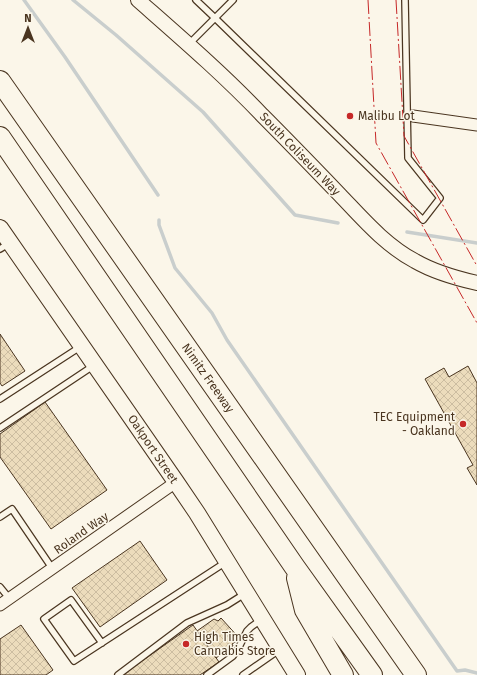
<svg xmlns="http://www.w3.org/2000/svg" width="477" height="675" font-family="'Fira Sans',sans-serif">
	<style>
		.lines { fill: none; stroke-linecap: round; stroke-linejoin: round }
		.stream { stroke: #c9cecd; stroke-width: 3.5 }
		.building { fill: url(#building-cross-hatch); stroke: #4a3520 }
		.service-casing { stroke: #4a3520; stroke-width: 8 }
		.minor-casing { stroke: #4a3520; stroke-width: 13 }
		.tertiary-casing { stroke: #4a3520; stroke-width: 16 }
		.secondary-casing { stroke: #4a3520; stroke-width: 18 }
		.motorway-casing { stroke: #4a3520; stroke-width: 22 }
		.service { stroke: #fbf6e9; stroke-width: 5.5 }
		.minor { stroke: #fbf6e9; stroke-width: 11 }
		.tertiary { stroke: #fbf6e9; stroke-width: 14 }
		.secondary { stroke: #fbf6e9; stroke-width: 16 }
		.motorway { stroke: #fbf6e9; stroke-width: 20 }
		.power { stroke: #c62828; stroke-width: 1; stroke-dasharray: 14 3 2 3; stroke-linecap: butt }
		.poi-dot { fill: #c62828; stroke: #fbf6e9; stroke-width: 1.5 }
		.labels { text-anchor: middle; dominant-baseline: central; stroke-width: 3; stroke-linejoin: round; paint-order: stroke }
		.poi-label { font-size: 12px; fill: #4a3520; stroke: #fbf6e9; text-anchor: start }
		.street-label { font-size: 12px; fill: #4a3520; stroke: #fbf6e9 }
	</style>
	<defs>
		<pattern id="building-cross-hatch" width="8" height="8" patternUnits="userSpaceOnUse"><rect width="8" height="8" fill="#ecdcbc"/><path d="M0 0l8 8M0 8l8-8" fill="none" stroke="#ccbda1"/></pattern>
	</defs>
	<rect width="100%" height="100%" fill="#fbf6e9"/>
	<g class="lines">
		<!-- stream -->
		<path class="stream" d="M 24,0 L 65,57 L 158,195
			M 73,0 L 116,35 L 203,112 L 295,215 L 338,223
			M 159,220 L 159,225 L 175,268 L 212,313 L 227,340 L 457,671 L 465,670 L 477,673
			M 407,232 L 477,243"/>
	</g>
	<!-- building -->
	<path class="building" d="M 0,334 L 25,371 L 2,386 L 0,383 Z
		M 468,366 L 477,383 L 477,485 L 467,468 L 473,465 L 425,379 L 444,368 L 449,377 Z
		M 45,402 L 107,490 L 51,529 L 0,457 L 0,434 Z
		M 140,541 L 167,580 L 100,627 L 72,588 Z
		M 221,618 L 240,639 L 232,644 L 233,646 L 216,658 L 197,631 L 214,619 L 218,621 Z
		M 21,625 L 53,670 L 46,675 L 0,675 L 0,639 Z
		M 193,625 L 219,662 L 200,675 L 122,675 Z"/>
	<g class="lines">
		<!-- service casing -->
		<g class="service-casing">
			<path id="service" d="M 196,0 L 215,18 L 423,220 L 440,198 L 408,158 L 405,0
				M 189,44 L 233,0
				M 0,249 L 10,243
				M 0,399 L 80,347
				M 0,428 L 93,366
				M 0,517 L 12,509 L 52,568
				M 0,587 L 9,598
				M 102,643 L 71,600 L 44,619 L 74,661 L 226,562
				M 118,675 L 187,623 L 227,605 L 246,593
				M 207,675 L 233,656 L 238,649 L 247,631 L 251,627 L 262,619
				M 243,675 L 279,650"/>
		</g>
		<!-- minor casing -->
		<g class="minor-casing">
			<path id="minor" d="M 413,116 L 477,125
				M 0,605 L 176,482"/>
		</g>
		<!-- tertiary casing -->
		<g class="tertiary-casing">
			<path id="tertiary" d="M 138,0 C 180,37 223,74 262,115 C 288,141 314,168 340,195 C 363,219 385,245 415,261 C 434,272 455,278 477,283"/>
		</g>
		<!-- secondary casing -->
		<g class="secondary-casing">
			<path id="secondary" d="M 0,228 L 176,482 L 197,513 L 297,675"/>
		</g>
		<!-- motorway casing -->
		<g class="motorway-casing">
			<path id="motorway" d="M 0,81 L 416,675
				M 0,137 L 294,566 L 372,675
				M 297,578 L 305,610 L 343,675"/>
		</g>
		<!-- service -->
		<use href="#service" class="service"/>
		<!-- minor -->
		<use href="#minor" class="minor"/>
		<!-- tertiary -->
		<use href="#tertiary" class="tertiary"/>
		<!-- secondary -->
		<use href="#secondary" class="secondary"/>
		<!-- motorway -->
		<use href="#motorway" class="motorway"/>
		<!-- power -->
		<path class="power" d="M 368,0 L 376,143 L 477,323
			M 396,0 L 404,136 L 477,266"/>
	</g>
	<!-- markers -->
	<g class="poi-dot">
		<circle cx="350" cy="116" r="4"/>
		<circle cx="463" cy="424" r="4"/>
		<circle cx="186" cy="644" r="4"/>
	</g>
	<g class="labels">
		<!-- poi labels -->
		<g class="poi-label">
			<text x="358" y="116">Malibu Lot</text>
			<text x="455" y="417" text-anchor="end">TEC Equipment<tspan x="455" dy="14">- Oakland</tspan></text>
			<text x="194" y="637">High Times<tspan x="194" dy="14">Cannabis Store</tspan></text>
		</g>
		<!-- street labels -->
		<g class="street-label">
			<text transform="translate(300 154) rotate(46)">South Coliseum Way</text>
			<text transform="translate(208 378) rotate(55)">Nimitz Freeway</text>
			<text transform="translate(153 449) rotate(56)">Oakport Street</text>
			<text transform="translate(81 533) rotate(-35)">Roland Way</text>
		</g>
	</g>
	<!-- north arrow -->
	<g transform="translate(28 28)" stroke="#fbf6e9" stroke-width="3" paint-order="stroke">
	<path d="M0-3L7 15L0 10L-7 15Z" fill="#4a3520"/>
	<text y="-6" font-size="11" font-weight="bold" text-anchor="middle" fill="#4a3520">N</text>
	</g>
</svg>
